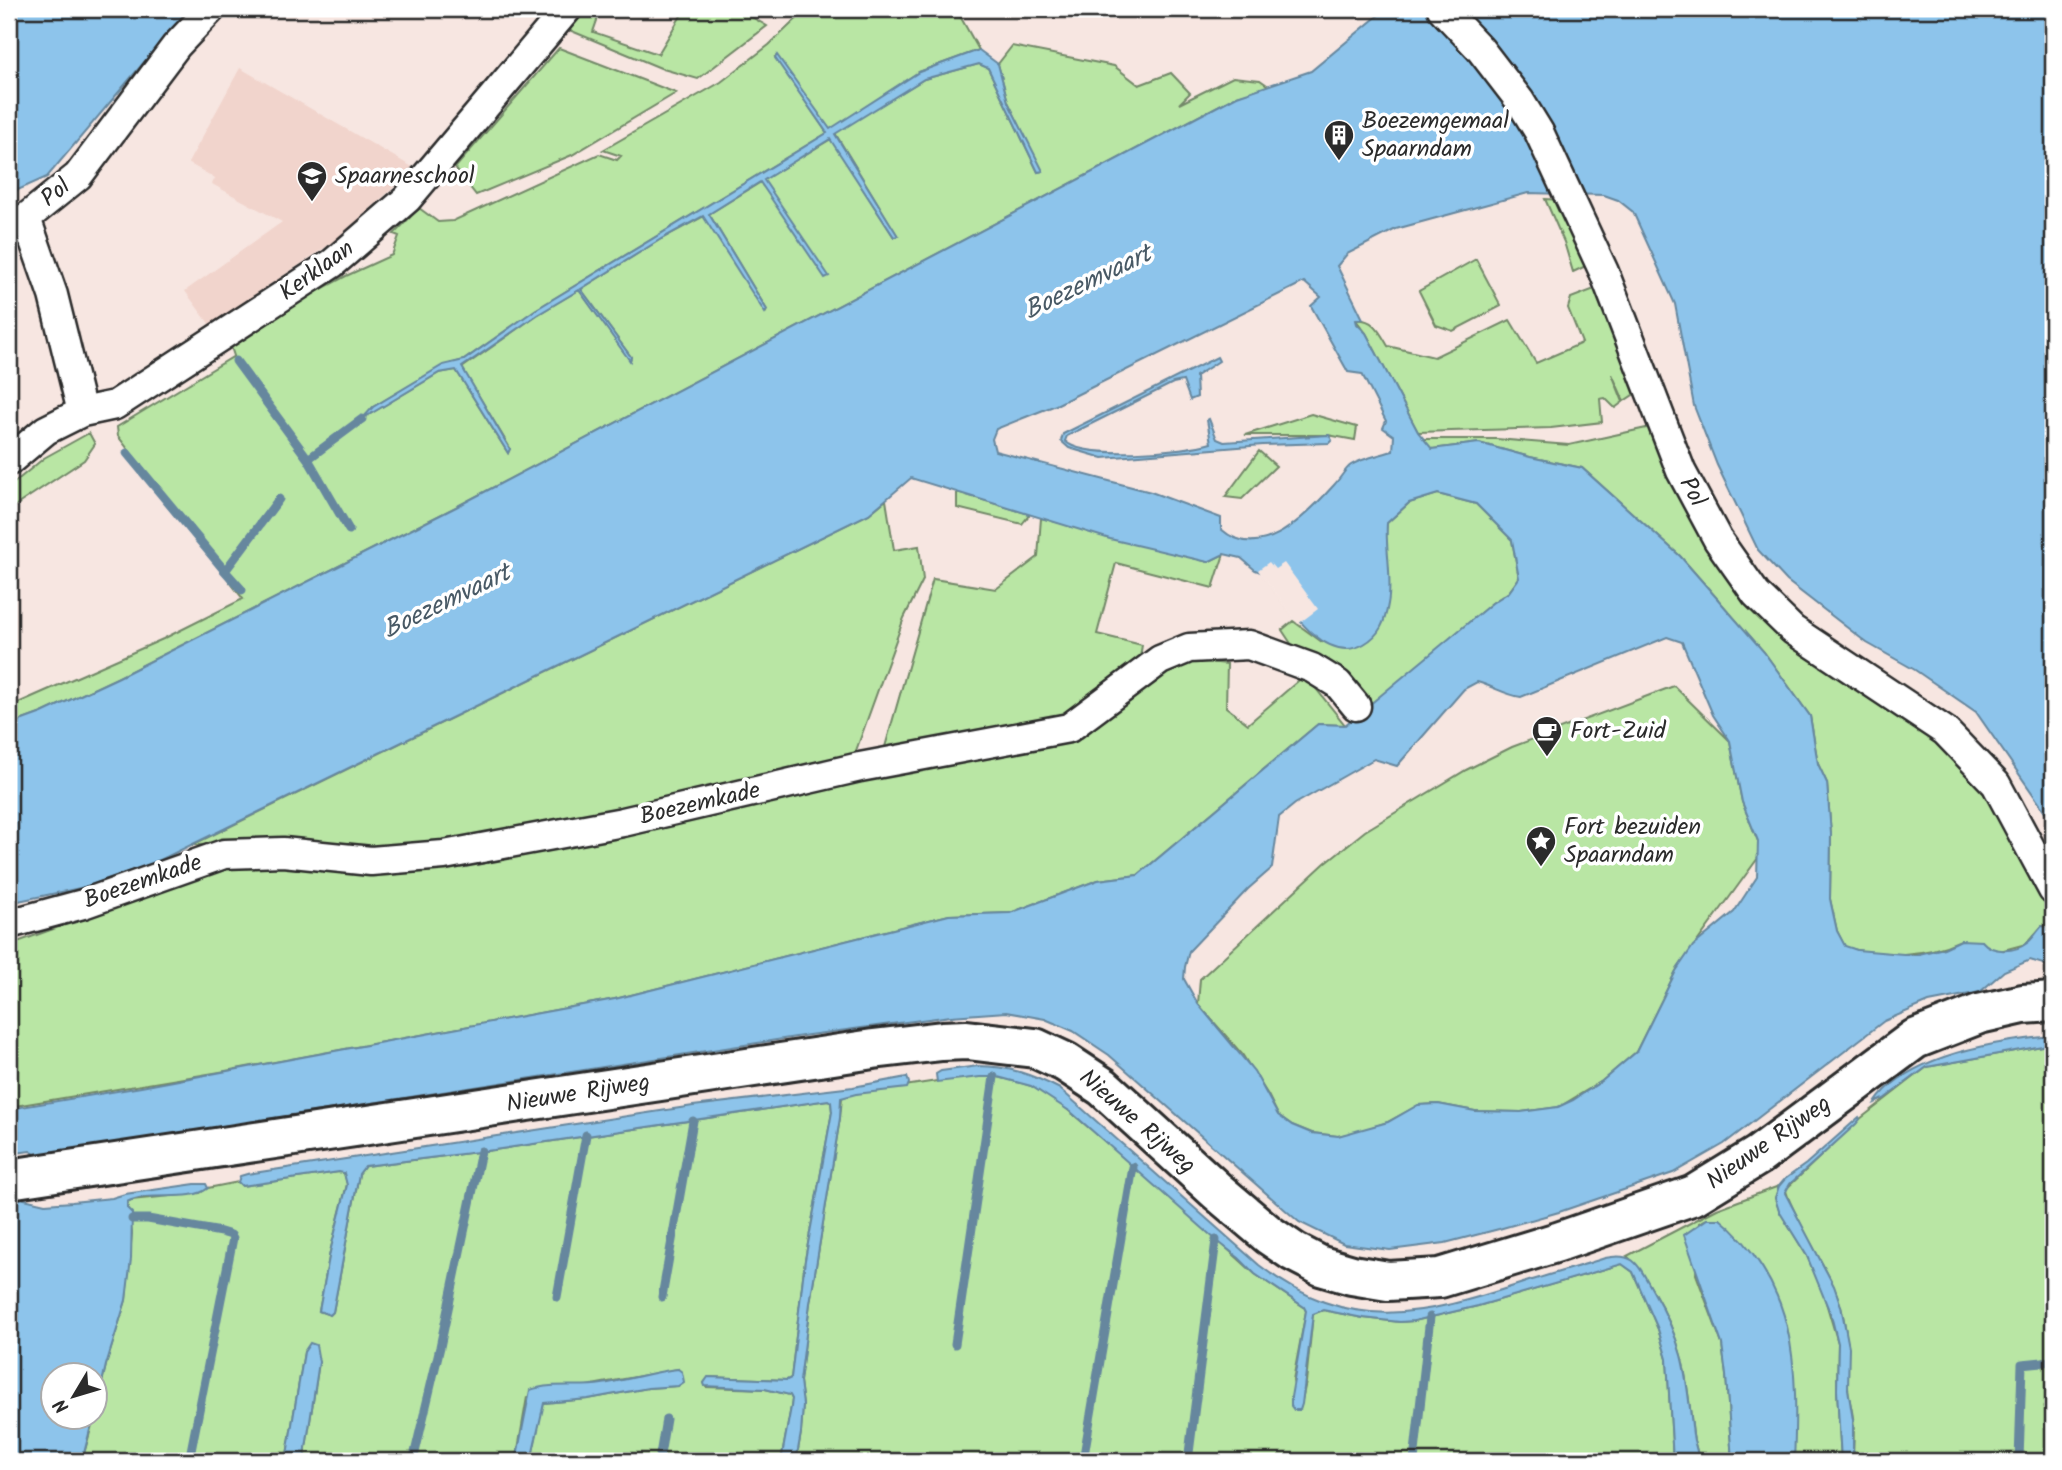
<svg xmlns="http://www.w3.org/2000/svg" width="2062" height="1470" font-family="Kalam,sans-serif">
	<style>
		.built { fill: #f1d4cc }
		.green { fill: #b9e6a4; stroke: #728868; stroke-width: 2 }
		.water { fill: #8dc4eb; stroke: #66879e; stroke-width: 2; fill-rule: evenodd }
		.pier { fill: #f7e6e1 }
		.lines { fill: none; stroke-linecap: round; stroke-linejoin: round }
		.stream { stroke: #66879e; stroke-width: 9 }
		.street-casing { stroke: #2b2b2b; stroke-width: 33 }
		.secondary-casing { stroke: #2b2b2b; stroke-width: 44 }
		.street { stroke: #fff; stroke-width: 28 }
		.secondary { stroke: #fff; stroke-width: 38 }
		.labels { text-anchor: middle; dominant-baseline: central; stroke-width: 7; stroke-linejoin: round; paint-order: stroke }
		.poi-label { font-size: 24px; fill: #2b2b2b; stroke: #fff; text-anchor: start }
		.street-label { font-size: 24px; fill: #2b2b2b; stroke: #fff }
		.water-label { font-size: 26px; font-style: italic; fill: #485965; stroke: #fff }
	</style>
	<rect width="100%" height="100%" fill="#f7e6e1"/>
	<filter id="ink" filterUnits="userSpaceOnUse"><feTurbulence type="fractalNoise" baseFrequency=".0143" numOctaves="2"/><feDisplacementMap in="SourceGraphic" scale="14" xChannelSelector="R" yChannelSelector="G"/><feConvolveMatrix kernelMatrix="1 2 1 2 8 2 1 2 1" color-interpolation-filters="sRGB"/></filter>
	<g filter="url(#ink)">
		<!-- built -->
		<path class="built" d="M 240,68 L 414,168 L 339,238 L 210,325 L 185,291 L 282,222 L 212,184 L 215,178 L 188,163 Z"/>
		<!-- green -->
		<path class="green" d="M 575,9 L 601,9 L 593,32 L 658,54 L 685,9 L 738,9 L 767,26 L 698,79 L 663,69 L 562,27 Z
			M 807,9 L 956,9 L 979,50 L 919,72 L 830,130 L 777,56 L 775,57 L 827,133 L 535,310 L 464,360 L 443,366 L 373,407 L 365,417 L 439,373 L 456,370 L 508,453 L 510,448 L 462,368 L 537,315 L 579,290 L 630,360 L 631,357 L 581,289 L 661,239 L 704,216 L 766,312 L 767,310 L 709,214 L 761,182 L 763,187 L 763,180 L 831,139 L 894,237 L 897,235 L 835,133 L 924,79 L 979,64 L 988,68 L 1038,172 L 1042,171 L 1008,102 L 998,64 L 1012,46 L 1114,66 L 1139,85 L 1171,73 L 1190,93 L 1179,104 L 1233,77 L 1260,80 L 1270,87 L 1237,96 L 456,507 L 119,677 L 42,713 L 9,725 L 9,707 L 163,639 L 243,599 L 118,436 L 117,427 L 234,356 L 228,338 L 346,276 L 392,255 L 399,236 L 394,234 L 419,208 L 438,222 L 453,221 L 599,154 L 617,160 L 621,156 L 603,150 L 721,82 L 769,45 Z
			M 559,48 L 676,93 L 572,155 L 476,195 L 455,168 Z
			M 1545,199 L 1562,200 L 1590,264 L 1573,272 L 1564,242 Z
			M 1476,259 L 1501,306 L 1453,331 L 1436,325 L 1419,291 Z
			M 1597,288 L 1639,391 L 1624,401 L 1612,374 L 1623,402 L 1615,408 L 1605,398 L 1600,399 L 1602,422 L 1551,428 L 1418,432 L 1366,333 L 1356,320 C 1374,318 1380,333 1388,346 L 1434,357 L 1510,320 L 1536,363 L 1582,343 L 1568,308 L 1571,298 Z
			M 1311,414 L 1357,427 L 1355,440 L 1328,435 L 1245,435 Z
			M 1651,427 L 1701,532 L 1957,759 L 1991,795 L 2053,907 L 2053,928 L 2042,926 L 2026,944 L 2000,951 L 1961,940 C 1925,957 1883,958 1845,947 L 1837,931 L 1830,899 L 1831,834 L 1827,783 L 1818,764 L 1810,716 L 1764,652 L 1680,556 L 1582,468 L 1530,457 L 1479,443 L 1432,449 L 1422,439 L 1496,439 L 1569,445 Z
			M 89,433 L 95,444 L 84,460 L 9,510 L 9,487 L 44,458 Z
			M 1259,451 L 1276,466 L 1242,499 L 1225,497 Z
			M 957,492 L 1029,514 L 1030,514 L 1022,524 L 957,508 Z
			M 1438,494 L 1476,504 L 1512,540 L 1519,578 L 1509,592 L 1492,603 L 1367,709 L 1300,657 L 1282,630 L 1293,621 L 1322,642 L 1386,534 L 1387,523 L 1409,503 Z
			M 886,500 L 894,550 L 919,546 L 923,580 L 904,618 L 853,759 L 422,850 L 296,844 L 192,845 L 869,514 Z
			M 1041,518 L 1208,562 L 1224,554 L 1213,588 L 1116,563 L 1097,634 L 1142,645 L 1138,670 L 1069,716 L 883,754 L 933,579 L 996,589 L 1038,557 Z
			M 1198,661 L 1227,664 L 1226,707 L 1248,724 L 1305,675 L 1345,725 L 1318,724 L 1138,875 L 1098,880 L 1010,913 L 949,915 L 615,999 L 220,1072 L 9,1107 L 9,945 L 216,870 L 278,859 L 430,866 L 860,782 L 1078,731 L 1163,671 Z
			M 1674,686 L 1730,741 L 1742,802 L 1758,841 L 1758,858 L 1676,971 L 1636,1052 L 1602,1081 L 1559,1107 L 1521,1112 L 1475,1111 L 1438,1104 L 1419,1105 L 1388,1122 L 1356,1132 L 1338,1136 L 1312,1133 L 1292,1125 L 1278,1115 L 1268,1095 L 1242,1054 L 1198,1004 L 1200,979 L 1325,863 L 1365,831 L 1466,770 L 1512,747 Z
			M 2053,1044 L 2053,1461 L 1853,1461 C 1853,1447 1855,1432 1853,1418 C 1852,1407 1848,1397 1848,1386 C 1847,1348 1849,1321 1833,1285 C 1826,1268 1785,1200 1786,1189 L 1860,1119 L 1927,1067 Z
			M 963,1077 L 998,1077 L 1015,1081 L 1031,1086 L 1056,1100 L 1158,1186 L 1255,1274 L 1304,1307 L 1306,1311 L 1293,1380 L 1300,1409 L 1306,1382 L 1313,1314 L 1323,1310 L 1363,1318 L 1400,1322 L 1414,1321 L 1478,1306 L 1622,1264 L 1633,1272 L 1658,1329 L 1667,1359 L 1673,1461 L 796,1461 L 801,1433 L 803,1405 L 800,1381 L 810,1303 L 840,1118 L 842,1098 L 846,1095 Z
			M 828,1100 L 831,1102 L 832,1112 L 805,1260 L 791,1378 L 787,1380 L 709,1377 L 704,1383 L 706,1387 L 765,1389 L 790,1395 L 792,1399 L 791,1407 L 781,1461 L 531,1461 L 543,1403 L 588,1399 L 648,1388 L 678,1386 L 678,1369 L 527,1397 L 516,1461 L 304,1461 L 319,1362 L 304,1352 L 286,1461 L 82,1461 L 94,1418 L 106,1365 L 126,1300 L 132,1233 L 127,1202 L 131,1200 L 200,1193 L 208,1188 L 238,1182 L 242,1186 L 339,1172 L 344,1173 L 347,1184 L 330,1252 L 319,1311 L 330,1315 L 333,1312 L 359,1174 L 365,1166 L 494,1150 Z
			M 1779,1186 L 1775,1198 L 1779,1210 L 1807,1256 L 1822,1289 L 1838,1343 L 1837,1390 L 1841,1461 L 1794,1461 L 1792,1370 L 1787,1326 L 1720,1219 L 1707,1219 L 1699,1223 L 1696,1274 L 1722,1344 L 1726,1375 L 1732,1461 L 1698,1461 C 1699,1451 1694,1445 1693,1435 C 1687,1377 1684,1343 1653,1291 C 1645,1278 1639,1266 1627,1256 L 1717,1209 Z"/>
		<!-- water -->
		<path class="water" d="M 9,9 L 189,9 L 47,177 L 9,194 Z
			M 1386,9 L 2053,9 L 2053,823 L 1976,712 L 1915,670 L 1867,643 L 1787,581 L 1758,550 L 1717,465 L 1694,406 L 1675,304 L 1633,212 L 1618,200 L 1604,195 L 1528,193 L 1396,229 L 1347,254 L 1337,266 L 1363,319 L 1356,320 L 1357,324 L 1366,333 L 1418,432 L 1432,449 L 1479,443 L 1530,457 L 1582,468 L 1680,556 L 1764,652 L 1810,716 L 1818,764 L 1827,783 L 1831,834 L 1830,899 L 1837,931 L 1845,946 L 1857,950 L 1915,955 L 1944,948 L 1961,940 L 1982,941 C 1992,953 2014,953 2027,943 C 2033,939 2037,931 2042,926 L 2053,928 L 2053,967 L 2030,960 L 2004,971 L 1980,992 L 1929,1002 L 1884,1021 L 1724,1144 L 1673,1173 L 1559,1212 L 1499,1229 L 1445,1243 L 1390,1250 L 1344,1244 L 1299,1222 L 1109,1055 L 1073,1031 L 1045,1019 L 1006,1012 L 951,1016 L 809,1035 L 37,1155 L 30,1151 L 9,1154 L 9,1109 L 141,1087 L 615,999 L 949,915 L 1010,913 L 1098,880 L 1138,875 L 1318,724 L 1345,725 L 1492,603 L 1509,592 L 1519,578 L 1512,540 L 1476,504 L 1438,494 L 1409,503 L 1387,523 C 1385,549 1393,579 1388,604 C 1385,622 1380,635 1364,644 C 1323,668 1283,599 1263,573 L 1255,570 L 1241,558 L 1224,554 L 1208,562 L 1110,539 L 911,478 L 869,514 L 154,863 L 85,887 L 9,903 L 9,725 L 42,713 L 119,677 L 456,507 L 1237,96 L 1311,71 ZM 1304,282 L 1321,297 L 1311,306 L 1348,372 L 1362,374 L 1386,421 L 1383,428 L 1394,436 L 1393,451 C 1380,455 1363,458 1351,465 C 1345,469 1340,479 1334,485 C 1308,514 1261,565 1221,529 L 1221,518 L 1151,492 L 995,451 L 992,439 L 996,429 L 1056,405 ZM 1667,637 L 1682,642 L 1713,715 L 1730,741 L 1742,802 L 1758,841 L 1757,877 L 1734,912 L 1693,946 L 1676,971 L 1636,1052 L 1602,1081 L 1573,1100 L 1558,1107 L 1521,1112 L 1475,1111 L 1438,1104 L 1418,1105 L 1388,1122 L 1338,1136 L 1311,1133 L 1292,1125 L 1278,1115 L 1254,1071 L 1198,1004 L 1184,979 L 1185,967 L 1189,951 L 1248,889 L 1272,868 L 1279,817 L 1295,804 L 1374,759 L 1397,766 L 1464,689 L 1477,682 C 1492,686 1506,695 1521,697 Z
			M 979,50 L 998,64 L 1008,102 L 1043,171 L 1038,172 L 988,68 L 979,64 L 924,79 L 835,134 L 898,236 L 894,237 L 830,139 L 764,180 L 829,276 L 825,278 L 760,182 L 709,214 L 767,310 L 765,313 L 703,216 L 661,239 L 581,289 L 631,357 L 630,361 L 579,290 L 537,315 L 462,367 L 510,449 L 508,453 L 456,370 L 439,373 L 362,419 L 373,407 L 443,365 L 464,360 L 535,310 L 827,133 L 775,58 L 777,55 L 830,129 L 919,72 Z
			M 1217,357 L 1219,361 L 1196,376 L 1197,397 L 1190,400 L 1183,381 L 1173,383 L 1067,436 L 1065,441 C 1083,460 1186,451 1211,443 L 1207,420 L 1209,419 L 1217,439 L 1224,442 L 1329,435 L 1332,440 L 1329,443 L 1263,445 L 1103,458 L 1069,448 L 1061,441 L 1063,434 Z
			M 2053,1036 L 2053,1044 L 1927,1067 L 1884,1099 L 1875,1103 C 1908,1054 1999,1041 2053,1036 Z
			M 978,1066 C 1009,1066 1033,1075 1060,1089 L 1259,1265 C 1350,1335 1422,1316 1523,1283 C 1550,1274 1578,1267 1605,1258 C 1636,1251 1639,1267 1653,1291 C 1685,1346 1686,1374 1693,1435 C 1694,1445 1699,1451 1698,1461 L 1673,1461 L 1667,1359 L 1658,1329 L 1633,1272 L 1622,1264 L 1478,1306 L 1414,1321 L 1400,1322 L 1363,1318 L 1323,1310 L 1313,1314 L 1302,1404 L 1300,1410 L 1294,1410 L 1291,1406 L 1291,1397 L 1306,1311 L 1304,1307 L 1255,1274 L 1239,1258 L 1216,1240 L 1071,1112 L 1031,1086 L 998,1077 L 980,1077 L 937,1082 L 936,1074 L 941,1071 Z
			M 907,1077 L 909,1083 L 907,1088 L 856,1094 L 841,1098 L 840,1118 L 810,1303 L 800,1381 L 803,1405 L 801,1433 L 796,1461 L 781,1461 L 791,1407 L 792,1399 L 790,1395 L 765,1389 L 705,1386 L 704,1383 L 708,1377 L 787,1380 L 791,1378 L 805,1260 L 832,1112 L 831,1102 L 828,1100 L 494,1150 L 365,1166 L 359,1174 L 333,1312 L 330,1315 L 319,1311 L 330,1252 L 347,1185 L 344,1173 L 339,1172 L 242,1186 L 238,1182 L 240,1176 L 247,1174 L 693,1106 L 853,1087 Z
			M 1859,1117 L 1860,1119 L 1856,1124 L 1790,1184 L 1785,1193 L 1834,1286 L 1841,1306 L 1849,1347 L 1848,1389 L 1853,1420 L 1853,1461 L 1841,1461 L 1837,1390 L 1838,1343 L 1831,1315 L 1807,1256 L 1779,1211 L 1775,1198 L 1779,1186 L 1785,1179 L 1806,1164 Z
			M 195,1184 L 206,1184 L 208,1188 C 191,1203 149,1190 127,1202 L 127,1208 L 132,1213 L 131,1259 L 126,1300 L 106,1365 L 95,1413 L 94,1376 L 52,1376 L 52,1418 L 93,1418 L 82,1461 L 13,1461 L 9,1442 L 9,1199 L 24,1197 L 24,1199 L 45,1204 L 72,1202 L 112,1198 L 125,1194 Z
			M 1707,1219 L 1720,1219 C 1752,1244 1778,1287 1787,1327 C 1797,1369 1796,1418 1794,1461 L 1732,1461 L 1726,1375 L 1722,1344 L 1684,1235 Z
			M 310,1343 L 316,1345 L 319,1362 L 304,1461 L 286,1461 L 304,1352 Z
			M 678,1369 L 682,1372 L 684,1382 L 678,1386 L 648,1388 L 588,1399 L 544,1403 L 531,1461 L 516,1461 L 530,1390 C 553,1382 578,1388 602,1384 C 628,1380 652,1372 678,1369 Z"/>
		<!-- pier -->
		<path class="pier" d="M 1269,562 L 1275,569 L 1284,563 L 1318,609 L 1298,624 L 1258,570 Z"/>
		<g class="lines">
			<!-- stream -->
			<path class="stream" d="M 236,361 L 308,459 L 362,419
				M 127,453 L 225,571
				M 308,459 L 349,530
				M 242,590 L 225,571 L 279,499
				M 132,1219 L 148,1219 L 221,1232 L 231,1235 L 233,1238 L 189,1461
				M 557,1297 L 586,1135
				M 662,1297 L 693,1121
				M 955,1344 L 994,1077
				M 413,1461 L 440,1347 L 481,1151
				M 659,1461 L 666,1419
				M 1083,1461 L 1133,1167
				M 1188,1461 L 1216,1240
				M 1414,1461 L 1430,1317
				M 2019,1461 L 2022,1364 L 2053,1361"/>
			<!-- street casing -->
			<g class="street-casing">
				<path id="street" d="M 1442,9 L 1480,49 L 1520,101 L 1539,132 L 1604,272 L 1681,471 L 1718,540 L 1756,594 L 1793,630 L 1945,731 L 1996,784 L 2053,890
					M 26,218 L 78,176 L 176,46 L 211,9
					M 26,218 L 53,295 L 82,412
					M 9,461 L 46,430 L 82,412 L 115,405 L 333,263 L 407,199 L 567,9
					M 9,924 L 83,904 L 224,854 L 283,852 L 371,861 L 444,855 L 623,822 L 860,767 L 1069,728 L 1160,660 L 1189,648 L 1249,645 L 1312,668 L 1338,684 L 1356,706"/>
			</g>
			<!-- secondary casing -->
			<g class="secondary-casing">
				<path id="secondary" d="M 9,1179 L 873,1049 L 942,1041 L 967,1040 L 1035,1048 L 1065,1062 L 1103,1087 L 1217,1191 L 1269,1235 L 1294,1252 L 1321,1266 L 1352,1275 L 1388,1281 L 1440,1278 L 1558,1242 L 1694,1195 L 1759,1155 L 1915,1039 L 1979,1014 L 2023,1004 L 2053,1002"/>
			</g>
			<!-- street -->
			<use href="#street" class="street"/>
			<!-- secondary -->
			<use href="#secondary" class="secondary"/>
		</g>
	</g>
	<!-- icons -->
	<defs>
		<g id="building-pin" transform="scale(1.575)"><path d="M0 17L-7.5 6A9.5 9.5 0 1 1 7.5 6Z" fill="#2b2b2b" stroke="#fff"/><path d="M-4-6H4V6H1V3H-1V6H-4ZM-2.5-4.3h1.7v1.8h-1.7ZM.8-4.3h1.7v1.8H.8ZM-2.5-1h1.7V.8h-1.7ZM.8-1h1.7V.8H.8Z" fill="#fff"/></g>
		<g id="school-pin" transform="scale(1.575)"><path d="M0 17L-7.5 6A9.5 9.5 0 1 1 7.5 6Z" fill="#2b2b2b" stroke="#fff"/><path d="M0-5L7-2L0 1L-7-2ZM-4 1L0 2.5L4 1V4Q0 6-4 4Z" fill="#fff"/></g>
		<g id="cafe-pin" transform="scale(1.575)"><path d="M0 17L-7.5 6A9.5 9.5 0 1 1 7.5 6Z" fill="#2b2b2b" stroke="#fff"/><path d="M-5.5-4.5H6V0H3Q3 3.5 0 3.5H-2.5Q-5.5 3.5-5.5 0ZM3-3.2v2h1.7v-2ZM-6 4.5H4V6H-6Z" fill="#fff"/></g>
		<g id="sight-pin" transform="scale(1.575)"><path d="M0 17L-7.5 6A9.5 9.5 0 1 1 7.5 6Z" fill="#2b2b2b" stroke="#fff"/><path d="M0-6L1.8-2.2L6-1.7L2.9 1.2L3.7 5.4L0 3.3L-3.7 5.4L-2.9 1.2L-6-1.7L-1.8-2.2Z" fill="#fff"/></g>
	</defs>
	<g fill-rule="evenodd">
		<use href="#building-pin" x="1339" y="135"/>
		<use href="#school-pin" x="312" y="176"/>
		<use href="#cafe-pin" x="1547" y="731"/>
		<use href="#sight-pin" x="1541" y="841"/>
	</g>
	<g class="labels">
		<!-- poi labels -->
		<g class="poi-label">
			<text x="1362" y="121">Boezemgemaal<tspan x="1362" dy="28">Spaarndam</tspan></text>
			<text x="335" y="176">Spaarneschool</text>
			<text x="1570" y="731">Fort-Zuid</text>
			<text x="1564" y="827">Fort bezuiden<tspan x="1564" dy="28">Spaarndam</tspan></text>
		</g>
		<!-- street labels -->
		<g class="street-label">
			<text transform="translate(56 193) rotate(-39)">Pol</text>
			<text transform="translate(317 271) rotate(-36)">Kerklaan</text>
			<text transform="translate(1692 492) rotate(62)">Pol</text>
			<text transform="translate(700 804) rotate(-13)">Boezemkade</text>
			<text transform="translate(143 882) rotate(-19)">Boezemkade</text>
			<text transform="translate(578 1094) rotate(-9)">Nieuwe Rijweg</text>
			<text transform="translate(1137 1122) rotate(41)">Nieuwe Rijweg</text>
			<text transform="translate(1769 1143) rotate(-35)">Nieuwe Rijweg</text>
		</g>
		<!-- water labels -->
		<g class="water-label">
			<text transform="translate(1088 283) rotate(-26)">Boezemvaart</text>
			<text transform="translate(447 602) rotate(-26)">Boezemvaart</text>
		</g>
	</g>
	<!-- margin -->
	<rect width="2062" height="1470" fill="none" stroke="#fff" stroke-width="35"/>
	<rect x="18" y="18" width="2027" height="1435" fill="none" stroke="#2b2b2b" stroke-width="2.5" filter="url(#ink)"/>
	<!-- north arrow -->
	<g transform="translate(74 1396) rotate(232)"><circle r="33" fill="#ffffff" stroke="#aaaaaa" stroke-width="2"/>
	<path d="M0-5L12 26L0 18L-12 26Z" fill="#2b2b2b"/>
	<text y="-10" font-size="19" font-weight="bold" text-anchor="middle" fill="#2b2b2b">N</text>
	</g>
</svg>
